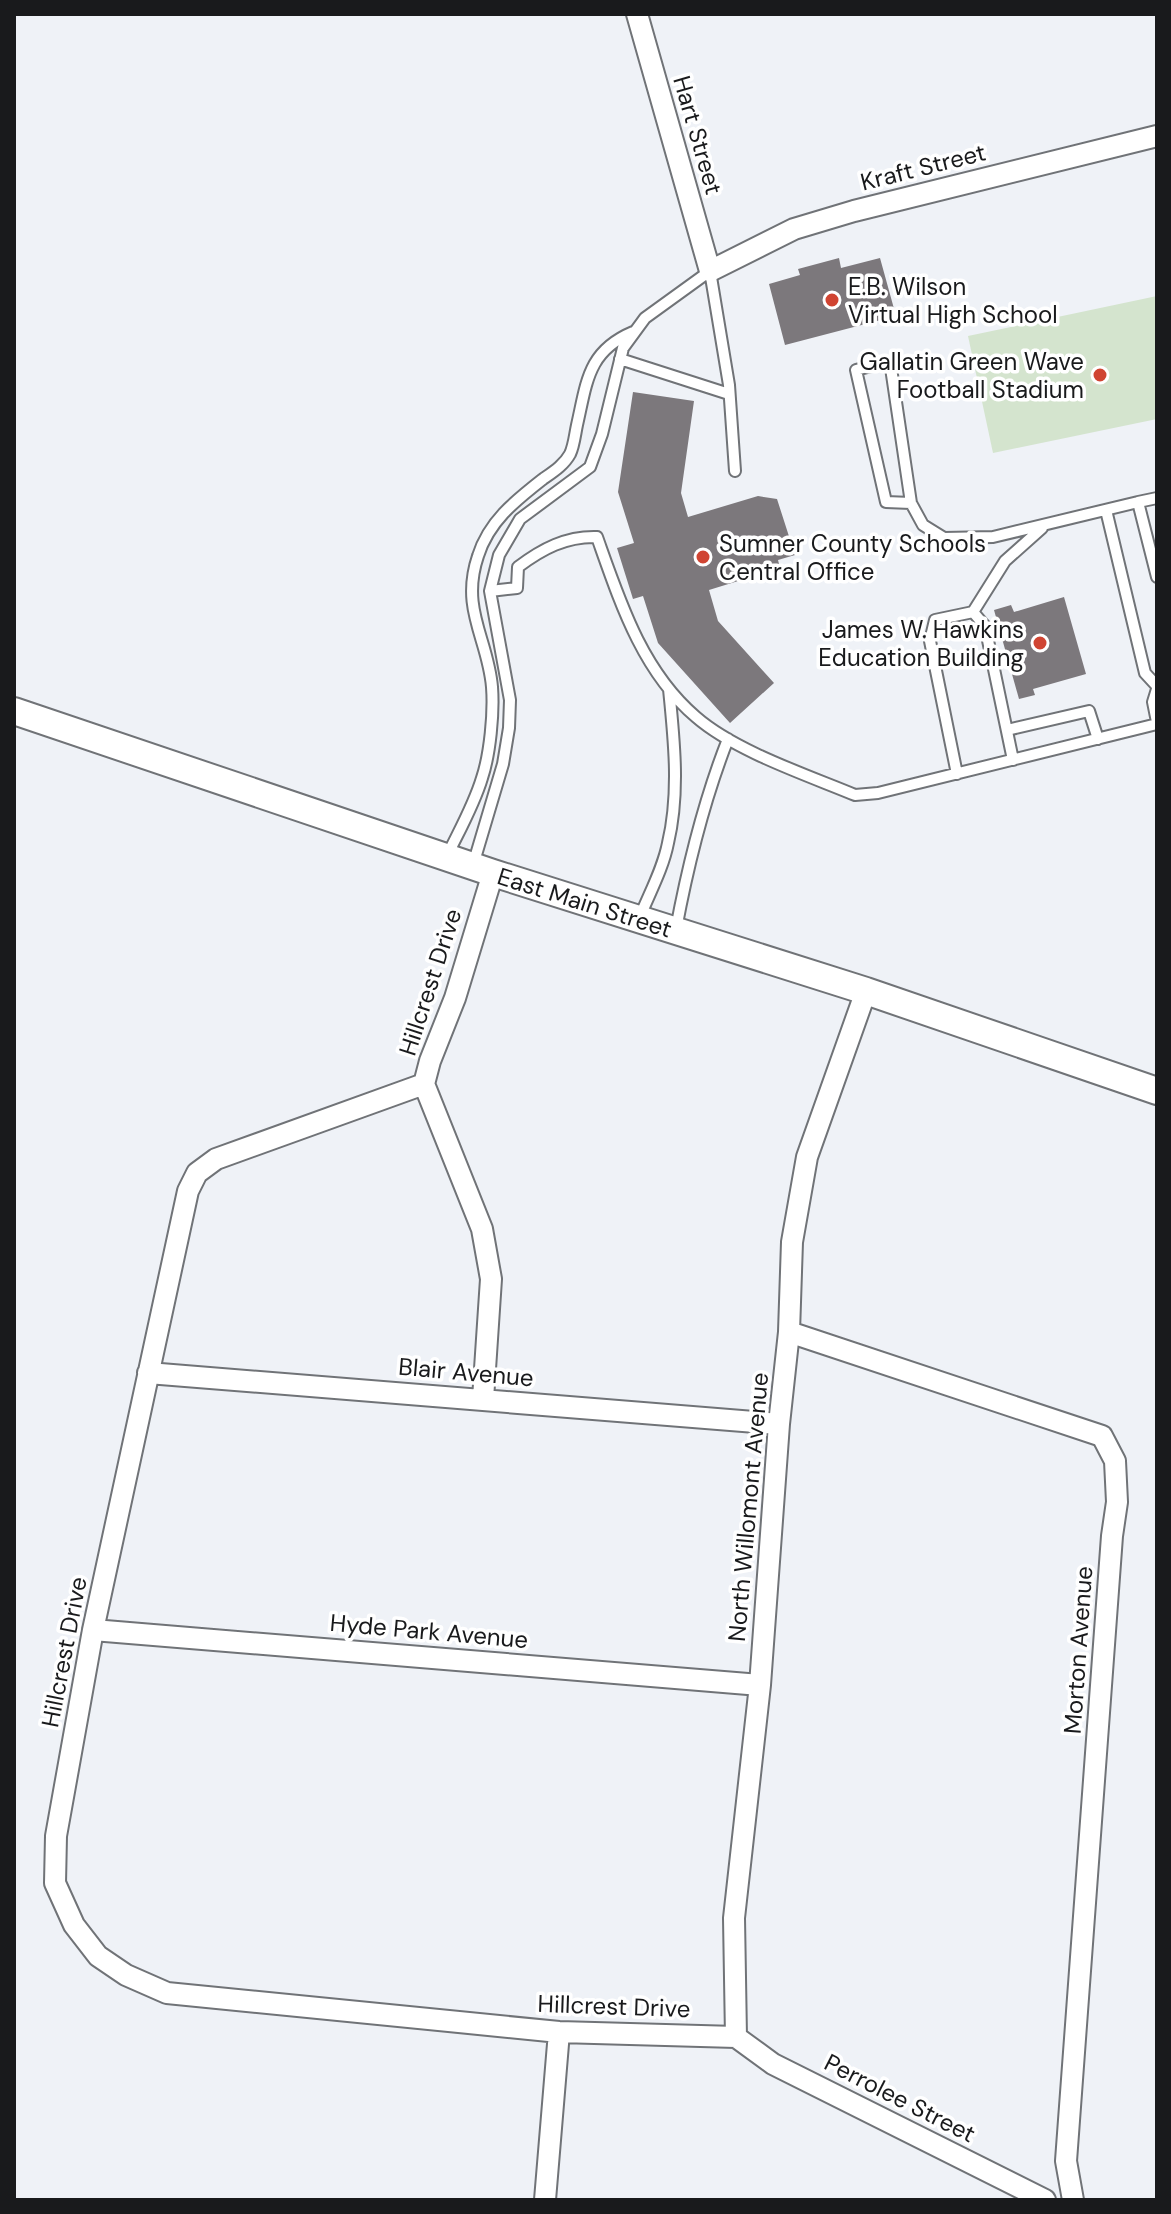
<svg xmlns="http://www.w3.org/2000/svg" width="1171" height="2214" font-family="'DM Sans',sans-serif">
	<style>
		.green { fill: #d4e4ce }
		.building { fill: #7c787c }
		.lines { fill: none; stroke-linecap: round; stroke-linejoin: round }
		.service-casing { stroke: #707377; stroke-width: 14 }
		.minor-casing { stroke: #707377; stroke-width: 24 }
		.tertiary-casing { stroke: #707377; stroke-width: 30 }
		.service { stroke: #fff; stroke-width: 10 }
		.minor { stroke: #fff; stroke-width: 20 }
		.tertiary { stroke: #fff; stroke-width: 26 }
		.poi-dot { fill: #d04432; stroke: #fff; stroke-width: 3 }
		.labels { text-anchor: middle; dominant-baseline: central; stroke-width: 7; stroke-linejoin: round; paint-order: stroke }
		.street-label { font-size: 24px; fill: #191a1c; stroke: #fff }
		.poi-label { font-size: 24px; fill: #191a1c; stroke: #fff; text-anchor: start }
	</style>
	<rect width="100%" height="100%" fill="#eff2f7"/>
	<!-- green -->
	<path class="green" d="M 1157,296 L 1157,419 L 993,453 L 968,336 Z"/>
	<!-- building -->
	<path class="building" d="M 839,258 L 841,268 L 880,258 L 896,316 L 785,345 L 769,284 L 800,275 L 798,269 Z
		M 633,392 L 694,401 L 681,493 L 688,517 L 758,496 L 777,499 L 795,555 L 778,560 L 780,568 L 709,590 L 718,621 L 774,683 L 730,723 L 658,643 L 643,596 L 633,599 L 617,548 L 634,543 L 618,492 Z
		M 1064,597 L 1086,674 L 1033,689 L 1035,695 L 1019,699 L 994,610 L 1011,605 L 1014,612 Z"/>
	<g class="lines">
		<!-- service casing -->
		<g class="service-casing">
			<path id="service" d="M 620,359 L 729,394
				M 1138,502 L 1157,498
				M 911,503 L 886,502 L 856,370 L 886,362 L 891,368 L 911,503 L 923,525 L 944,538 L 993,537 L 1138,502 L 1157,577
				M 1106,510 L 1145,673 L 1157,686
				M 490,591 L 517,588 L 518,567 C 542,549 566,536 597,537 C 620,602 642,671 696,717 C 735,751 807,775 855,795 L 878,793 L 1157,724
				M 973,612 L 1005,561 L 1042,528
				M 1157,689 L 1153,702 L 1157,722
				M 1007,730 L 1089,711 L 1098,739
				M 957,774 L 930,641 L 935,620 L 973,612 L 985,626 L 1013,760
				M 447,856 C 459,831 474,805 482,778 C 490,754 494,713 492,687 C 488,639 460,609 478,556 C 489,521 515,501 543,479 C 553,472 564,465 570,454 C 574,446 575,434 577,425 C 587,381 588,351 633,332
				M 473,865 L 503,764 L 509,728 L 510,700 L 490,591 L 499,555 L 520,519 L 590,467 L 602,434 L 623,348 L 645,318 L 710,271 L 729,385 L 735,471
				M 639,919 C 649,894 663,869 668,843 C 680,793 674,739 669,689
				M 676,929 C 688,865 704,800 728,739"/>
		</g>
		<!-- minor casing -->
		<g class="minor-casing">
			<path id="minor" d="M 637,14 L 710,271 L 794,229 L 854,211 L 1157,136
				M 493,873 L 455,998 L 430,1061 L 424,1084 L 216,1159 L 197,1173 L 188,1191 L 93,1630 L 56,1836 L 55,1883 L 74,1925 L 98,1956 L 126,1975 L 167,1993 L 559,2032 L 736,2037
				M 424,1084 L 482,1229 L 491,1279 L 483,1399
				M 789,1332 L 1102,1436 L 1115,1461 L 1117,1502 L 1112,1536 L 1066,2161 L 1073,2200
				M 148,1373 L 779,1424
				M 93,1630 L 760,1685
				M 736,2037 L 734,1918 L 760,1685 L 779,1424 L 789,1332 L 792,1242 L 807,1157 L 866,991
				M 736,2037 L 773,2064 L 1045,2200
				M 545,2200 L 559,2032"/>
		</g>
		<!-- tertiary casing -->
		<g class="tertiary-casing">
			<g id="tertiary">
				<path id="s1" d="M 14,711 L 493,873 L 866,991 L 1157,1091"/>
			</g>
		</g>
		<!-- service -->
		<use href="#service" class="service"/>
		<!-- minor -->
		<use href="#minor" class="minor"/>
		<!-- tertiary -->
		<use href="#tertiary" class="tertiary"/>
	</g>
	<!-- markers -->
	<g class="poi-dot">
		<circle cx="832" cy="300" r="8"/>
		<circle cx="1100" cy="375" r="8"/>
		<circle cx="703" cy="557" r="8"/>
		<circle cx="1040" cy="643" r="8"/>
	</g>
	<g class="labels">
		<!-- street labels -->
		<g class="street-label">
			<text transform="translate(698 135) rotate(74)">Hart Street</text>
			<text transform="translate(923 167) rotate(-14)">Kraft Street</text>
			<text stroke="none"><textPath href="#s1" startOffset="602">East Main Street</textPath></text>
			<text transform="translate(430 982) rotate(-72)">Hillcrest Drive</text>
			<text transform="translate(466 1372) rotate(5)">Blair Avenue</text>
			<text transform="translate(748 1507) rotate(-85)">North Willomont Avenue</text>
			<text transform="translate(429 1631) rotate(5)">Hyde Park Avenue</text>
			<text transform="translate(1078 1650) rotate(-86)">Morton Avenue</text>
			<text transform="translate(64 1652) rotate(-79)">Hillcrest Drive</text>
			<text transform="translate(614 2006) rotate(2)">Hillcrest Drive</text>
			<text transform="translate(900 2098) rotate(27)">Perrolee Street</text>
		</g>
		<!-- poi labels -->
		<g class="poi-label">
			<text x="848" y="286">E.B. Wilson<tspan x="848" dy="28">Virtual High School</tspan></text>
			<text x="1084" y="361" text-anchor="end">Gallatin Green Wave<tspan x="1084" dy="28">Football Stadium</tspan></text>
			<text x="719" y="543">Sumner County Schools<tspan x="719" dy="28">Central Office</tspan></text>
			<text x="1024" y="629" text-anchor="end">James W. Hawkins<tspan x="1024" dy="28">Education Building</tspan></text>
		</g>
	</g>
	<!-- border -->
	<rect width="1171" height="2214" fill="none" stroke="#191a1c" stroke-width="32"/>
</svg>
